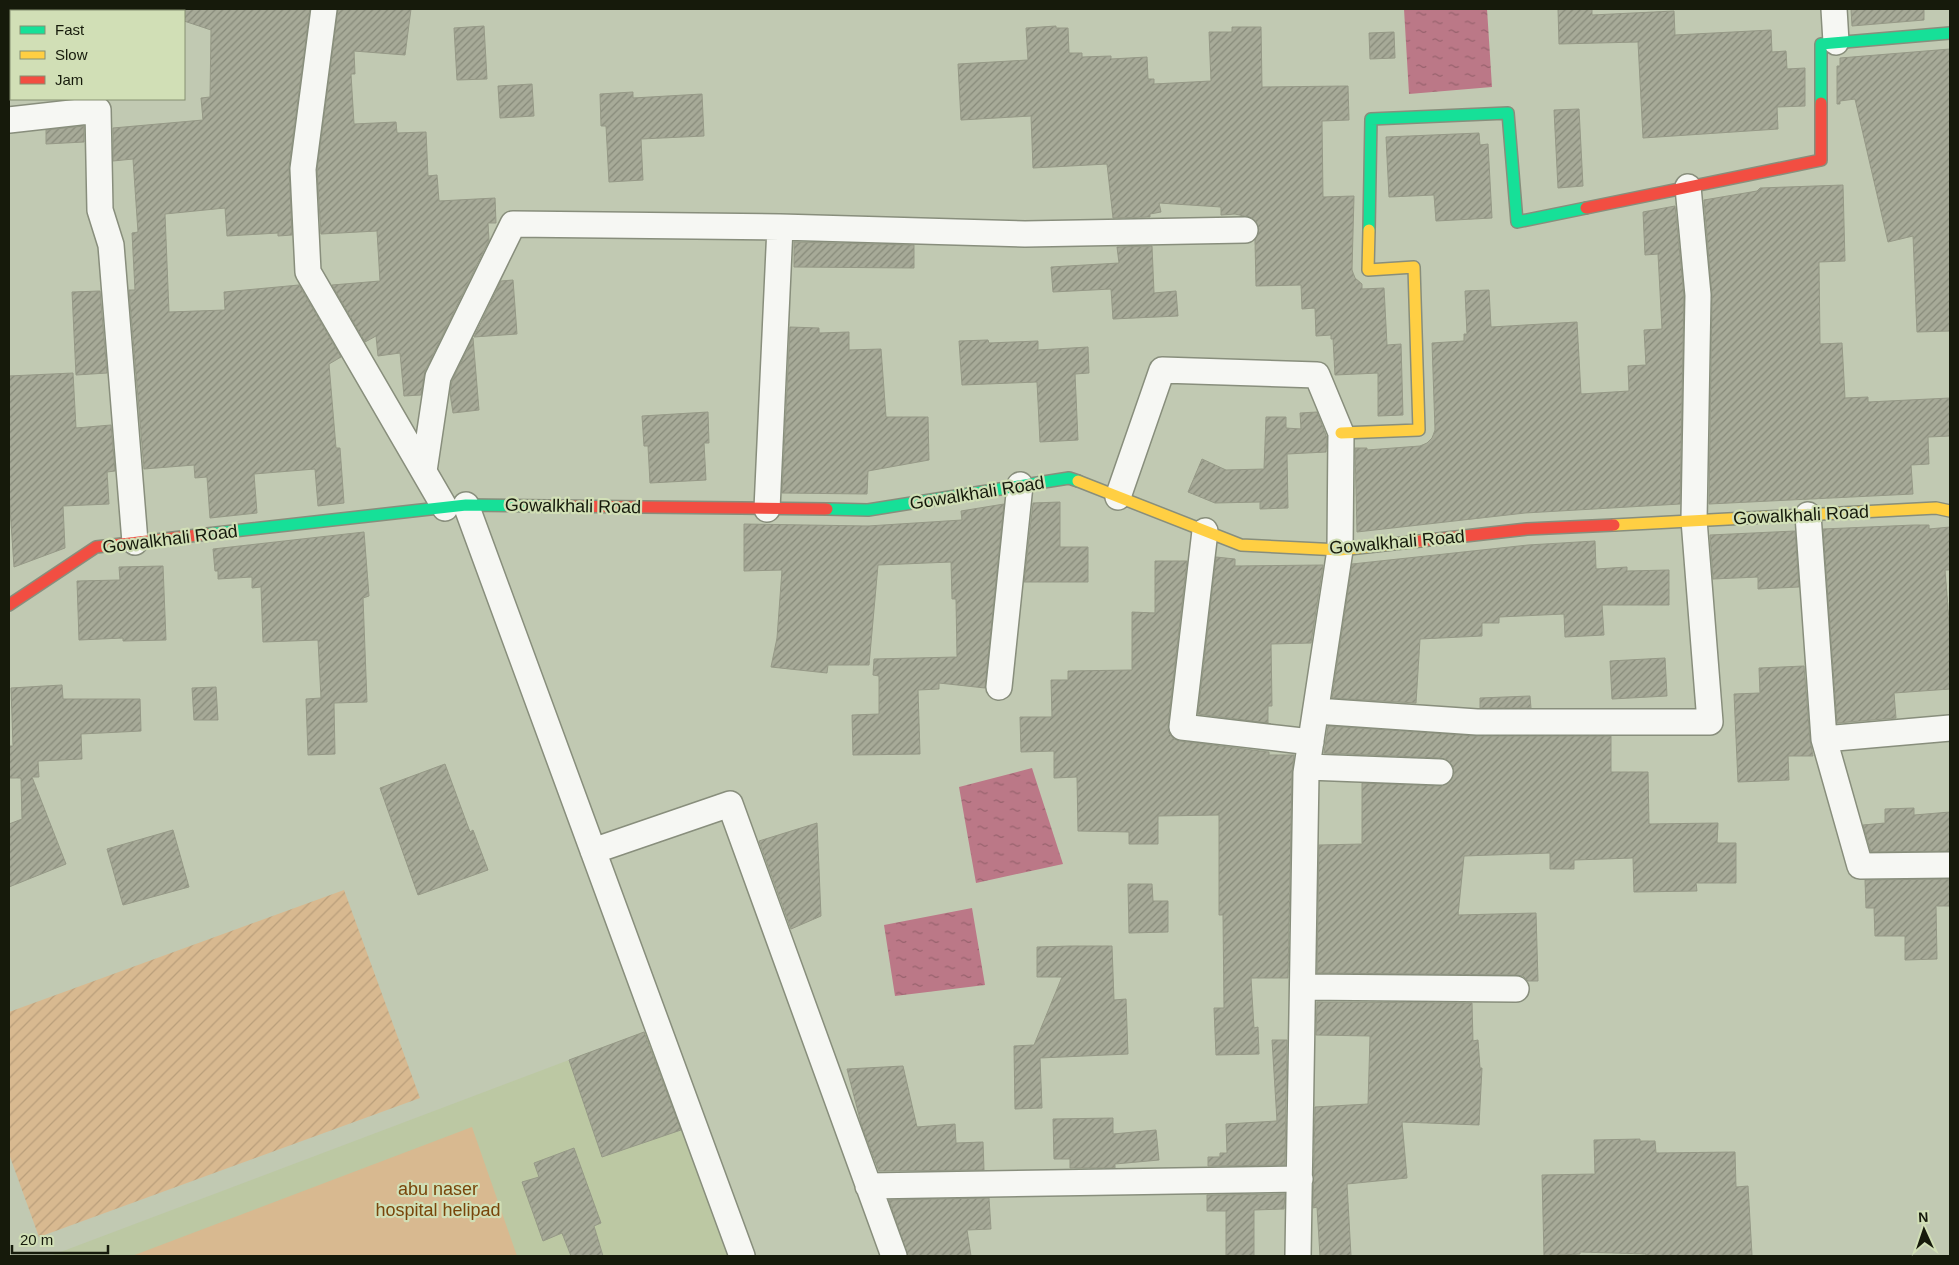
<svg xmlns="http://www.w3.org/2000/svg" width="1959" height="1265" font-family="Helvetica,sans-serif">
	<style>
		.built { fill: #bcc8a3 }
		.green { fill: #d8b990 }
		.garden { fill: url(#garden-furrows) }
		.water { fill: url(#water-ripples) }
		.building { fill: url(#building-hatch); stroke: #969987 }
		.lines { fill: none; stroke-linecap: round; stroke-linejoin: round }
		.street-casing { stroke: #888e7c; stroke-width: 28 }
		.fast-casing { stroke: #888e7c; stroke-width: 14 }
		.slow-casing { stroke: #888e7c; stroke-width: 14 }
		.jam-casing { stroke: #888e7c; stroke-width: 14 }
		.street { stroke: #f6f7f3; stroke-width: 25 }
		.fast { stroke: #16e098; stroke-width: 11 }
		.slow { stroke: #ffcf43; stroke-width: 11 }
		.jam { stroke: #f24e42; stroke-width: 11 }
		.labels { text-anchor: middle; dominant-baseline: central; stroke-width: 4.5; stroke-linejoin: round; paint-order: stroke }
		.street-label { font-size: 18px; fill: #161a0b; stroke: #d1dfb6 }
		.park-label { font-size: 18px; fill: #78450a; stroke: #d1dfb6 }
	</style>
	<defs>
		<pattern id="garden-furrows" width="10" height="10" patternUnits="userSpaceOnUse" patternTransform="scale(1.25)"><rect width="10" height="10" fill="#d8b990"/><path d="M-1 1l2-2M0 10L10 0M9 11l2-2" fill="none" stroke="#b99e7b"/></pattern>
		<pattern id="water-ripples" width="26" height="14" patternUnits="userSpaceOnUse" patternTransform="scale(1.25)"><rect width="26" height="14" fill="#bb7887"/><path d="M2 4q2-2 4 0t4 0M15 11q2-2 4 0t4 0" fill="none" stroke="#97626d"/></pattern>
		<pattern id="building-hatch" width="6" height="6" patternUnits="userSpaceOnUse" patternTransform="scale(1.25)"><rect width="6" height="6" fill="#a7aa98"/><path d="M-1 1l2-2M0 6l6-6M5 7l2-2" fill="none" stroke="#878a7a"/></pattern>
	</defs>
	<rect width="100%" height="100%" fill="#c1c9b2"/>
	<!-- built -->
	<path class="built" d="M 647,1031 L 742,1256 L 50,1256 L 569,1060 Z"/>
	<!-- green -->
	<path class="green" d="M 472,1127 L 517,1256 L 132,1256 Z"/>
	<!-- garden -->
	<path class="garden" d="M 344,890 L 420,1098 L 39,1237 L 9,1154 L 9,1012 Z"/>
	<!-- water -->
	<path class="water" d="M 1404,9 L 1487,9 L 1492,87 L 1409,94 Z
		M 1032,768 L 1063,864 L 976,883 L 959,787 Z
		M 972,908 L 985,985 L 895,996 L 884,925 Z"/>
	<!-- building -->
	<path class="building" d="M 160,9 L 310,9 L 289,167 L 292,235 L 278,236 L 278,233 L 227,236 L 225,208 L 165,214 L 169,312 L 225,310 L 224,292 L 299,285 L 341,357 L 329,364 L 336,448 L 340,448 L 344,503 L 318,506 L 315,469 L 254,474 L 257,513 L 210,518 L 207,477 L 195,478 L 194,465 L 144,469 L 129,290 L 135,290 L 132,233 L 138,232 L 133,159 L 113,161 L 113,128 L 203,120 L 201,98 L 210,97 L 211,30 L 184,21 L 184,11 L 160,11 Z
		M 338,9 L 411,9 L 405,55 L 354,51 L 355,74 L 351,74 L 354,124 L 396,122 L 397,133 L 426,132 L 428,176 L 437,175 L 439,201 L 495,198 L 496,223 L 488,223 L 489,240 L 425,371 L 421,395 L 404,396 L 400,353 L 378,356 L 376,336 L 365,342 L 332,285 L 380,281 L 377,231 L 321,234 L 317,170 Z
		M 1558,9 L 1592,9 L 1592,15 L 1674,11 L 1675,35 L 1771,30 L 1772,52 L 1786,51 L 1787,69 L 1805,68 L 1805,106 L 1777,107 L 1778,129 L 1643,138 L 1638,42 L 1559,44 Z
		M 1851,9 L 1924,9 L 1924,20 L 1852,26 Z
		M 484,26 L 487,79 L 457,80 L 454,28 Z
		M 1056,26 L 1056,28 L 1068,28 L 1069,53 L 1082,53 L 1082,57 L 1111,56 L 1111,59 L 1147,57 L 1148,79 L 1154,79 L 1154,84 L 1211,81 L 1209,32 L 1232,32 L 1232,27 L 1261,27 L 1262,87 L 1348,86 L 1349,120 L 1322,121 L 1323,197 L 1354,196 L 1352,270 L 1355,278 L 1362,284 L 1362,289 L 1384,288 L 1387,345 L 1401,344 L 1403,415 L 1378,416 L 1378,373 L 1335,375 L 1333,339 L 1331,339 L 1331,335 L 1316,336 L 1315,308 L 1302,309 L 1301,285 L 1256,286 L 1255,240 L 1259,229 L 1252,218 L 1235,214 L 1221,215 L 1221,207 L 1159,203 L 1161,212 L 1150,214 L 1150,217 L 1113,218 L 1107,164 L 1033,168 L 1031,116 L 961,120 L 958,64 L 1028,60 L 1026,28 Z
		M 1394,32 L 1395,58 L 1370,59 L 1369,33 Z
		M 1950,49 L 1950,331 L 1917,332 L 1913,236 L 1888,242 L 1855,99 L 1840,101 L 1840,104 L 1837,104 L 1837,66 L 1840,66 L 1840,58 Z
		M 532,84 L 534,116 L 500,118 L 498,86 Z
		M 633,92 L 633,98 L 702,94 L 704,136 L 641,139 L 643,180 L 609,182 L 606,126 L 601,126 L 600,94 Z
		M 1579,109 L 1583,186 L 1558,188 L 1554,110 Z
		M 84,126 L 84,142 L 46,144 L 46,130 Z
		M 1479,133 L 1480,145 L 1488,144 L 1492,218 L 1436,221 L 1434,195 L 1389,197 L 1386,137 Z
		M 1843,185 L 1845,261 L 1819,262 L 1820,344 L 1842,343 L 1845,398 L 1868,397 L 1868,402 L 1950,398 L 1950,436 L 1928,437 L 1929,464 L 1911,465 L 1913,494 L 1709,504 L 1712,295 L 1704,200 L 1757,191 L 1760,188 Z
		M 1675,206 L 1684,296 L 1680,504 L 1525,513 L 1357,532 L 1355,448 L 1367,448 L 1367,450 L 1420,446 L 1427,443 L 1432,438 L 1435,430 L 1432,343 L 1464,341 L 1464,334 L 1467,334 L 1465,291 L 1489,290 L 1491,327 L 1577,322 L 1581,394 L 1629,391 L 1628,366 L 1646,365 L 1644,330 L 1662,329 L 1658,254 L 1645,255 L 1643,212 Z
		M 794,242 L 914,245 L 914,268 L 794,267 Z
		M 1152,246 L 1154,293 L 1176,291 L 1178,316 L 1113,319 L 1111,289 L 1053,292 L 1051,267 L 1119,263 L 1117,247 Z
		M 513,280 L 517,334 L 474,337 L 501,281 Z
		M 100,291 L 107,373 L 76,375 L 72,292 Z
		M 790,327 L 819,328 L 819,333 L 849,332 L 849,350 L 881,349 L 886,417 L 928,417 L 929,460 L 868,471 L 867,494 L 782,493 Z
		M 473,338 L 479,410 L 453,413 L 450,393 L 452,381 Z
		M 988,340 L 989,343 L 1038,341 L 1038,350 L 1088,347 L 1089,373 L 1075,374 L 1078,440 L 1040,442 L 1037,382 L 962,385 L 959,341 Z
		M 73,373 L 76,428 L 111,425 L 115,471 L 107,472 L 109,504 L 63,506 L 65,548 L 14,567 L 9,493 L 9,376 Z
		M 708,412 L 709,443 L 704,443 L 706,480 L 650,483 L 648,446 L 644,446 L 642,416 Z
		M 1317,412 L 1327,438 L 1326,452 L 1287,454 L 1288,508 L 1260,509 L 1260,502 L 1215,503 L 1188,492 L 1202,459 L 1226,470 L 1264,469 L 1266,417 L 1286,417 L 1286,428 L 1301,429 L 1300,413 Z
		M 1060,502 L 1060,547 L 1088,547 L 1088,582 L 1024,582 L 1033,503 Z
		M 1004,504 L 985,688 L 939,683 L 939,689 L 918,690 L 920,754 L 853,755 L 852,715 L 879,714 L 879,676 L 873,675 L 874,659 L 957,657 L 956,599 L 952,599 L 951,562 L 878,565 L 869,665 L 828,665 L 827,673 L 771,667 L 777,638 L 782,570 L 744,571 L 744,524 L 868,526 L 962,520 L 961,511 Z
		M 1914,525 L 1929,525 L 1929,529 L 1950,527 L 1950,570 L 1945,570 L 1950,633 L 1950,689 L 1894,693 L 1896,718 L 1837,723 L 1823,529 Z
		M 1795,531 L 1799,587 L 1758,589 L 1758,577 L 1713,579 L 1710,535 Z
		M 364,532 L 369,596 L 363,598 L 367,702 L 334,703 L 335,754 L 308,755 L 306,699 L 321,698 L 318,640 L 263,642 L 261,587 L 252,588 L 252,577 L 218,579 L 218,571 L 215,571 L 213,549 Z
		M 1595,541 L 1596,569 L 1627,567 L 1627,571 L 1669,570 L 1669,605 L 1602,605 L 1604,635 L 1565,637 L 1564,614 L 1499,617 L 1499,623 L 1482,623 L 1482,636 L 1420,639 L 1416,703 L 1332,698 L 1352,564 L 1528,545 Z
		M 1216,557 L 1235,559 L 1235,566 L 1323,565 L 1311,643 L 1271,644 L 1272,706 L 1268,706 L 1268,723 L 1198,714 Z
		M 1155,561 L 1187,561 L 1168,725 L 1169,733 L 1174,739 L 1180,741 L 1269,752 L 1269,755 L 1294,755 L 1292,773 L 1288,978 L 1251,978 L 1254,1028 L 1258,1027 L 1259,1054 L 1216,1055 L 1214,1008 L 1224,1008 L 1223,915 L 1219,915 L 1219,815 L 1158,816 L 1158,844 L 1129,844 L 1129,832 L 1078,831 L 1077,777 L 1054,778 L 1054,751 L 1021,752 L 1020,717 L 1052,717 L 1051,680 L 1068,680 L 1068,671 L 1132,670 L 1132,612 L 1155,613 Z
		M 163,566 L 166,640 L 123,641 L 123,638 L 79,640 L 77,581 L 120,580 L 119,567 Z
		M 1665,658 L 1667,696 L 1612,699 L 1610,661 Z
		M 1804,666 L 1810,740 L 1813,756 L 1788,756 L 1789,780 L 1738,782 L 1734,694 L 1760,693 L 1759,668 Z
		M 62,685 L 63,699 L 140,699 L 141,731 L 81,734 L 82,759 L 38,761 L 39,777 L 32,777 L 66,864 L 9,887 L 9,824 L 22,819 L 21,778 L 9,778 L 9,746 L 13,746 L 11,688 Z
		M 216,687 L 218,720 L 194,720 L 192,688 Z
		M 1530,696 L 1531,708 L 1480,708 L 1480,698 Z
		M 1328,726 L 1476,736 L 1611,736 L 1611,772 L 1648,772 L 1649,824 L 1718,823 L 1717,843 L 1736,843 L 1736,883 L 1696,883 L 1697,891 L 1634,892 L 1633,858 L 1574,860 L 1574,869 L 1550,869 L 1550,853 L 1464,856 L 1458,915 L 1536,913 L 1538,981 L 1528,981 L 1523,976 L 1516,975 L 1317,973 L 1319,845 L 1362,844 L 1362,783 L 1440,786 L 1447,784 L 1454,773 L 1452,765 L 1447,760 L 1441,758 L 1324,753 Z
		M 445,764 L 470,832 L 473,830 L 488,870 L 418,895 L 380,788 Z
		M 1914,808 L 1914,815 L 1950,812 L 1950,851 L 1871,852 L 1863,825 L 1885,823 L 1885,809 Z
		M 817,823 L 821,916 L 791,929 L 759,841 Z
		M 173,830 L 189,887 L 123,905 L 107,849 Z
		M 1950,879 L 1950,906 L 1936,906 L 1937,959 L 1905,960 L 1905,936 L 1875,936 L 1874,908 L 1866,908 L 1865,880 Z
		M 1128,884 L 1152,884 L 1153,901 L 1168,901 L 1168,932 L 1129,933 Z
		M 1071,946 L 1112,946 L 1114,1000 L 1126,999 L 1128,1054 L 1040,1058 L 1042,1108 L 1015,1109 L 1014,1046 L 1034,1045 L 1062,977 L 1037,977 L 1037,947 Z
		M 1317,1002 L 1472,1003 L 1473,1041 L 1478,1040 L 1480,1068 L 1482,1068 L 1479,1125 L 1402,1122 L 1407,1178 L 1347,1184 L 1351,1256 L 1320,1256 L 1317,1207 L 1313,1208 L 1315,1107 L 1368,1104 L 1370,1036 L 1316,1035 Z
		M 644,1032 L 681,1130 L 602,1157 L 569,1060 Z
		M 1272,1040 L 1287,1040 L 1285,1165 L 1208,1166 L 1208,1157 L 1220,1157 L 1220,1153 L 1227,1153 L 1226,1124 L 1277,1121 Z
		M 903,1066 L 917,1127 L 955,1124 L 956,1143 L 983,1142 L 984,1170 L 879,1171 L 862,1127 L 847,1069 Z
		M 1113,1118 L 1113,1134 L 1156,1130 L 1159,1160 L 1115,1164 L 1115,1168 L 1070,1168 L 1070,1159 L 1054,1159 L 1053,1119 Z
		M 1640,1139 L 1640,1141 L 1655,1141 L 1656,1153 L 1735,1152 L 1736,1187 L 1748,1186 L 1752,1255 L 1646,1256 L 1646,1254 L 1580,1252 L 1580,1254 L 1544,1256 L 1542,1175 L 1595,1174 L 1594,1140 Z
		M 574,1148 L 601,1223 L 594,1226 L 603,1256 L 571,1256 L 562,1233 L 543,1241 L 522,1182 L 539,1177 L 534,1163 Z
		M 1285,1194 L 1284,1209 L 1254,1210 L 1254,1256 L 1226,1256 L 1226,1211 L 1207,1211 L 1207,1195 Z
		M 989,1198 L 991,1229 L 967,1230 L 971,1256 L 908,1256 L 889,1200 Z"/>
	<g class="lines">
		<!-- street casing -->
		<g class="street-casing">
			<path id="street" d="M 324,9 L 303,169 L 308,272 L 445,508
				M 1834,9 L 1836,42
				M 9,120 L 98,110 L 100,210 L 111,245 L 135,542
				M 424,471 L 438,377 L 513,224 L 780,227
				M 1118,497 L 1162,370 L 1317,375 L 1341,433 L 1340,550 L 1306,773 L 1298,1256
				M 466,505 L 742,1256
				M 767,509 L 780,227 L 1025,234 L 1245,230
				M 1808,515 L 1824,739 L 1860,866 L 1950,865
				M 1205,531 L 1182,727 L 1311,742
				M 999,687 L 1020,485
				M 1316,711 L 1477,722 L 1710,722 L 1694,520 L 1698,295 L 1688,187
				M 1824,739 L 1950,728
				M 1308,767 L 1440,772
				M 593,851 L 730,804 L 894,1256
				M 1303,987 L 1516,989
				M 868,1186 L 1300,1179"/>
		</g>
		<!-- fast casing -->
		<g class="fast-casing">
			<path id="fast" d="M 1821,103 L 1821,44 L 1950,33
				M 1369,230 L 1371,119 L 1508,113 L 1517,222 L 1586,208
				M 827,509 L 868,510 L 1069,478 L 1078,481
				M 207,534 L 466,505 L 548,506"/>
		</g>
		<!-- slow casing -->
		<g class="slow-casing">
			<path id="slow" d="M 1341,433 L 1419,430 L 1414,267 L 1368,270 L 1369,230
				M 1078,481 L 1241,545 L 1340,550 L 1420,541
				M 1614,525 L 1936,508 L 1950,511"/>
		</g>
		<!-- jam casing -->
		<g class="jam-casing">
			<path id="jam" d="M 1586,208 L 1821,160 L 1821,103
				M 548,506 L 827,509
				M 1420,541 L 1527,529 L 1614,525
				M 9,605 L 96,547 L 207,534"/>
		</g>
		<!-- street -->
		<use href="#street" class="street"/>
		<!-- fast -->
		<use href="#fast" class="fast"/>
		<!-- slow -->
		<use href="#slow" class="slow"/>
		<!-- jam -->
		<use href="#jam" class="jam"/>
	</g>
	<g class="labels">
		<!-- street labels -->
		<g class="street-label">
			<text transform="translate(977 493) rotate(-9)">Gowalkhali Road</text>
			<text transform="translate(573 506) rotate(1)">Gowalkhali Road</text>
			<text transform="translate(1801 515) rotate(-3)">Gowalkhali Road</text>
			<text transform="translate(170 539) rotate(-7)">Gowalkhali Road</text>
			<text transform="translate(1397 542) rotate(-5)">Gowalkhali Road</text>
		</g>
		<!-- park labels -->
		<g class="park-label">
			<text x="438" y="1189">abu naser<tspan x="438" dy="21">hospital helipad</tspan></text>
		</g>
	</g>
	<!-- border -->
	<rect width="1959" height="1265" fill="none" stroke="#161a0b" stroke-width="20"/>
	<!-- legend -->
	<rect x="10" y="10" width="175" height="90" fill="#d1dfb6" stroke="#869072"/>
	<rect x="20" y="26" width="25" height="8" fill="#16e098" stroke="#869072"/>
	<text x="55" y="35" font-size="15" fill="#161a0b">Fast</text>
	<rect x="20" y="51" width="25" height="8" fill="#ffcf43" stroke="#869072"/>
	<text x="55" y="60" font-size="15" fill="#161a0b">Slow</text>
	<rect x="20" y="76" width="25" height="8" fill="#f24e42" stroke="#869072"/>
	<text x="55" y="85" font-size="15" fill="#161a0b">Jam</text>
	<!-- north arrow -->
	<g transform="translate(1924 1230) rotate(357)" stroke="#d1dfb6" stroke-width="4" paint-order="stroke">
	<path d="M0-4L9 19L0 12L-9 19Z" fill="#161a0b"/>
	<text y="-8" font-size="14" font-weight="bold" text-anchor="middle" fill="#161a0b">N</text>
	</g>
	<!-- scale -->
	<path d="M12 1245v8h96v-8" fill="none" stroke="#161a0b" stroke-width="2.5"/>
	<text x="20" y="1245" font-size="15" fill="#161a0b" stroke="#d1dfb6" stroke-width="4" paint-order="stroke">20 m</text>
</svg>
